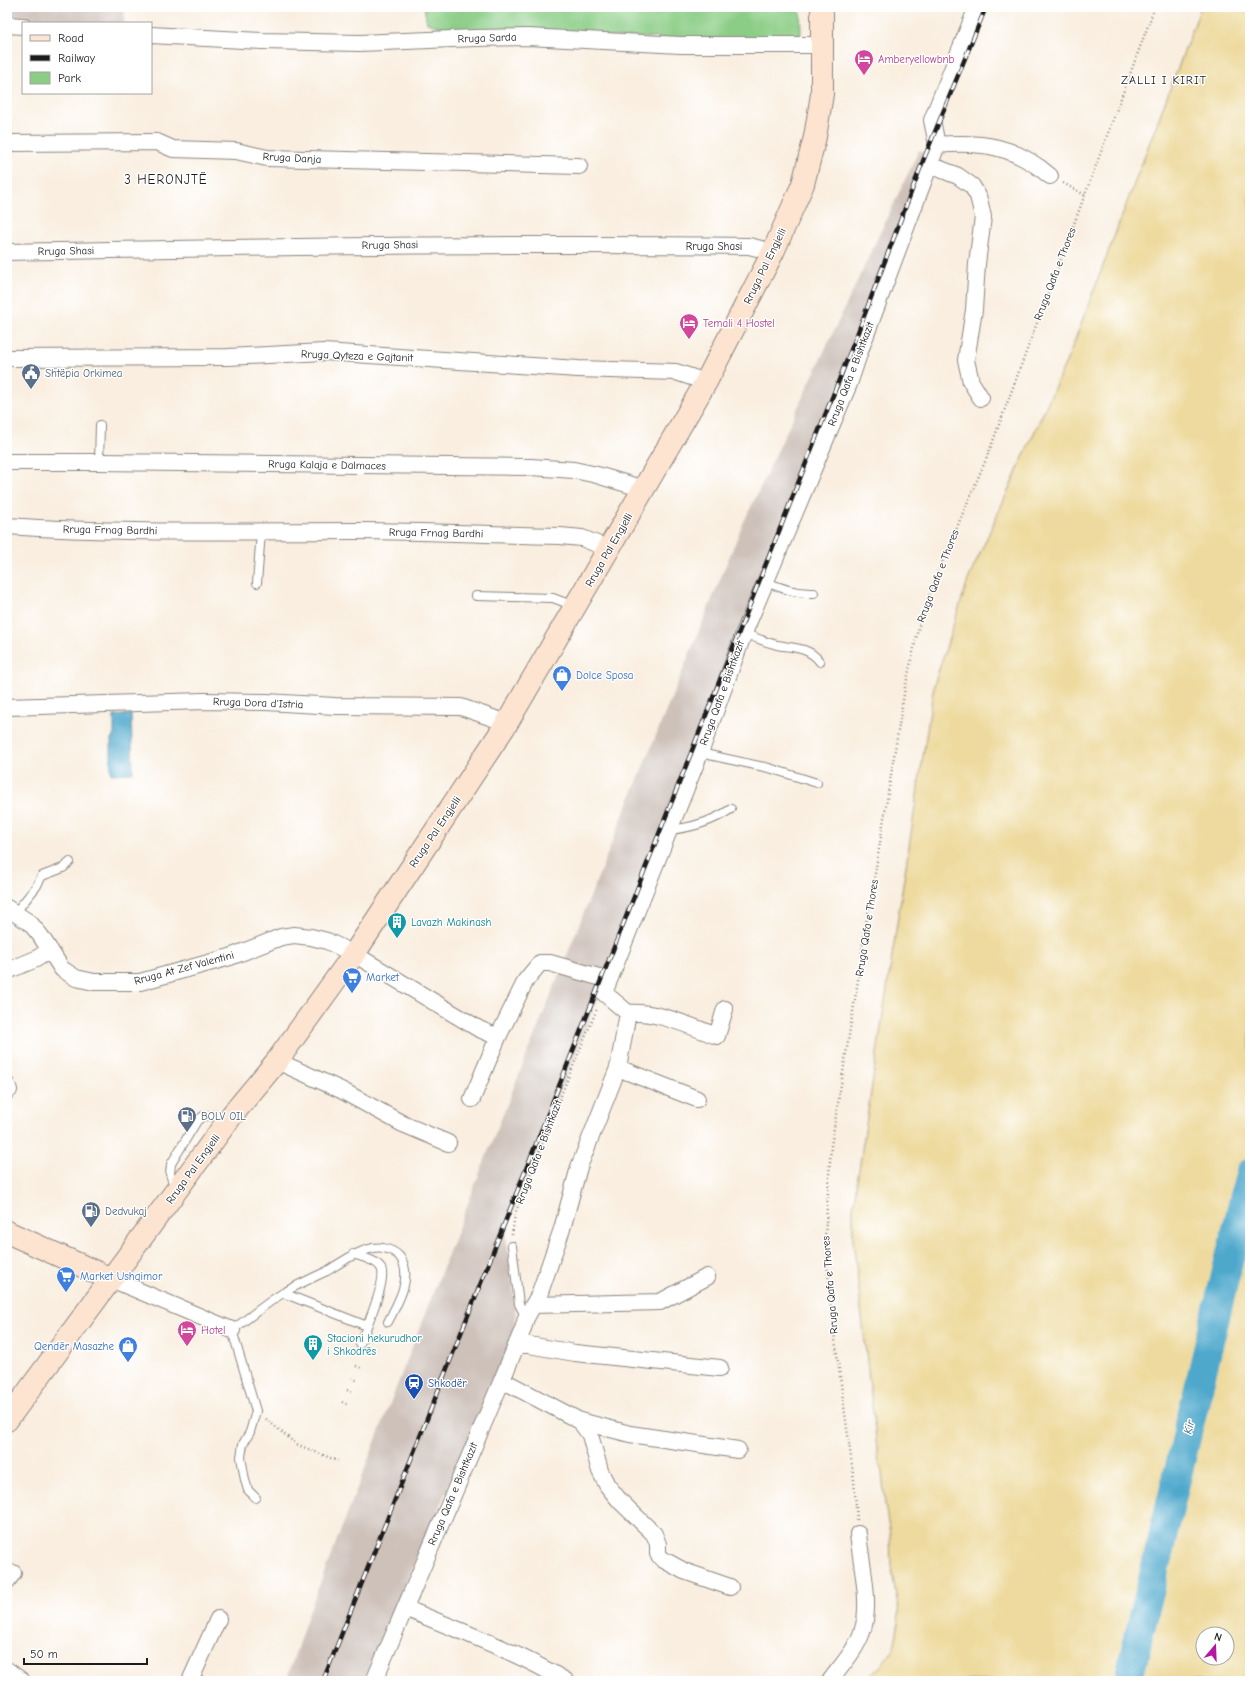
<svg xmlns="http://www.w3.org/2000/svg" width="1257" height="1688" font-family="'Comic Neue',sans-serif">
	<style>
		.industrial { fill: #cec1ba }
		.green { fill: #8bcd86; stroke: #547451 }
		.sand { fill: #eeda9e; stroke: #857b5d; fill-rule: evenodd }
		.water { fill: #4ea8cc; stroke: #356274 }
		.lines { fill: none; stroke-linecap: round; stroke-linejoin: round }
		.river { stroke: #4ea8cc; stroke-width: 29 }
		.lane-casing { stroke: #8a857e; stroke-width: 10 }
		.street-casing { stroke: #8a857e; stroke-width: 18 }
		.secondary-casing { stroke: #8a857e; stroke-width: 24 }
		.path { stroke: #8a857e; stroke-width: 2.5; stroke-dasharray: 1 3; stroke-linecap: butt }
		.lane { stroke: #fff; stroke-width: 8 }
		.street { stroke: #fff; stroke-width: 16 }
		.secondary { stroke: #fde4d1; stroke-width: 22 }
		.rail-casing { stroke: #1c1c1c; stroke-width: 4.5 }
		.rail { stroke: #fff; stroke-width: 3; stroke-dasharray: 9; stroke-linecap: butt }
		.labels { text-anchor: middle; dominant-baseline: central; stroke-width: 3; stroke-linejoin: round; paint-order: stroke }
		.street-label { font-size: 11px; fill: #1c1c1c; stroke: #fff }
		.hotel-label { font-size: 11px; fill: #b23c85; stroke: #fff; text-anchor: start }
		.service-label { font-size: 11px; fill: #4e5e75; stroke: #fff; text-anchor: start }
		.shop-label { font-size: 11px; fill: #366cbe; stroke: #fff; text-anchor: start }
		.culture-label { font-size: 11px; fill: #0d838f; stroke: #fff; text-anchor: start }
		.transit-label { font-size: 11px; fill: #164399; stroke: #fff; text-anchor: start }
		.neighbourhood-label { font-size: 12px; letter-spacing: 1px; fill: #1c1c1c; stroke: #fff }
		.water-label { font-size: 12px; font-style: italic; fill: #356274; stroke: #fff }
		.quarter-label { font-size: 13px; letter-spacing: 1px; fill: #1c1c1c; stroke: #fff }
	</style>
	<rect width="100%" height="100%" fill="#fff"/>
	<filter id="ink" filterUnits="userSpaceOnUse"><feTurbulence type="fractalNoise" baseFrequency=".025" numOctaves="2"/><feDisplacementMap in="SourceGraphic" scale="8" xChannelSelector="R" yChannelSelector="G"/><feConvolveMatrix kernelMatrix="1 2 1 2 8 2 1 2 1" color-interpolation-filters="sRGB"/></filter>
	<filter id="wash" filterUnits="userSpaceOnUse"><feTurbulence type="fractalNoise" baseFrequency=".012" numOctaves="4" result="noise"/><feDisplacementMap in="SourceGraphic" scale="16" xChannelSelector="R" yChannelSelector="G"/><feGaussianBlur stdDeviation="0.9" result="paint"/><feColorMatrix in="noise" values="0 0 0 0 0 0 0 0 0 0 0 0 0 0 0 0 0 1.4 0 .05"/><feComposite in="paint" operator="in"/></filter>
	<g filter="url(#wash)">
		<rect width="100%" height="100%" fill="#f9eedf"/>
		<!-- industrial -->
		<path class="industrial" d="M 7,7 L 125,7 L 124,23 L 7,23 Z
			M 919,150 L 930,156 L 505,1233 L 511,1266 L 516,1320 L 509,1348 L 372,1661 L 364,1681 L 286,1681 L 309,1612 L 486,1157 L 613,840 L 742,526 Z"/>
		<!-- green -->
		<path class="green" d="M 424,7 L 800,7 L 801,34 L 776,41 L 462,33 L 427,23 Z"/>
		<!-- sand -->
		<path class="sand" d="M 1201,7 L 1250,7 L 1250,1681 L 864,1681 L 880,1667 L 890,1655 L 895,1643 L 898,1627 L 899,1612 L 891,1566 L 890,1534 L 885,1504 L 882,1472 L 878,1457 L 853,1239 L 853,1208 L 934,685 L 968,580 L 1070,353 ZM 1203,1634 L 1227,1634 L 1227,1658 L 1203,1658 Z"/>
		<!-- water -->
		<path class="water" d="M 131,714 L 133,773 L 111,774 L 111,738 L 114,737 L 114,716 Z"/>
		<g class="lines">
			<!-- river -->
			<path class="river" d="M 1128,1681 L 1250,1173"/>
		</g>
	</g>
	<g filter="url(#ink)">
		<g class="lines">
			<!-- lane casing -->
			<g class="lane-casing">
				<path id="lane" d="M 99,462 L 100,425
					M 766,582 C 781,588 797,594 814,593
					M 257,583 L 261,532
					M 476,596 L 553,598 L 574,606
					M 744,633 C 755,638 766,642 777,645 C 794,648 809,647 820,662
					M 700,753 L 769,768 L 817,783
					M 669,830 C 690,828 713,821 731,809
					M 15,913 L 36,887 L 42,876 L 63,868 L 70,862
					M 175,1189 L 170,1174 L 171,1164 L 197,1121 L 203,1116 L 229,1115
					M 512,1246 L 519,1304 L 526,1318
					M 353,1254 C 361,1257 377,1260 381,1268 C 388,1280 365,1330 360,1344
					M 283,1293 L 367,1326
					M 256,1498 L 248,1490 L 245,1480 L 241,1457 L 243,1444 L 250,1432 L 256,1411 L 232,1330 C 249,1318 265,1304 283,1293 C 297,1285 312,1278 327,1271 C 342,1262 355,1252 373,1248 C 382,1246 394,1250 400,1257 C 414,1277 397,1304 388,1322"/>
			</g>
			<!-- street casing -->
			<g class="street-casing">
				<path id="street" d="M 7,25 L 23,26
					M 151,35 L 262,41 L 360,43 L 475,38 L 528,37 L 680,45 L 823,45
					M 7,143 L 157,142 L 173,149 L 236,151 L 267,158 L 579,166
					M 937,145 C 982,141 1015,146 1050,176
					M 930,165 L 958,176 L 972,186 L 978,196 L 981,208 L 983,217 L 977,264 L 974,310 L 966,360 L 971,382 L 981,398
					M 7,252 C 254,247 502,243 749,246 L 773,252
					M 7,358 L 228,357 L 324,352 L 578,369 L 676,372 L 706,382
					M 7,462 L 99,462 L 531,467 L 574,470 L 597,475 L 644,489
					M 7,526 C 124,534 241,531 358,531 C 425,531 493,535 560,536 L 582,538 L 609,549
					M 7,707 L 204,701 L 266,702 L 335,706 L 461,707 L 507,723
					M 7,908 L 30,923 L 40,935 L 62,969 L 76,978 L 94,982 L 140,982 L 230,957 L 281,937 L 294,935 L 311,937 L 327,941 L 354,954 L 479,1029 L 498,1037 L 472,1099
					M 7,971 L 36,959 L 50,950
					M 628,1013 C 659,1011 689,1026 717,1036 L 725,1009
					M 498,1037 L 526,980 L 540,963 L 550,963 L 609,980
					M 277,1061 L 341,1090 L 403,1124 L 448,1143
					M 618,1068 L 697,1099
					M 7,1085 L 9,1090
					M 111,1279 L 232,1330
					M 533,1305 L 660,1302 L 707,1277
					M 517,1343 L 575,1353 L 720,1368
					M 502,1380 L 580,1421 L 590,1435 L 600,1471 L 607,1485 L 620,1501 L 654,1534 L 658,1544 L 658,1554 L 662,1559 L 684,1571 L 730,1587
					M 580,1421 L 630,1434 L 738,1450
					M 7,1581 L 13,1573
					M 405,1608 C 459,1631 516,1651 566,1681
					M 7,1670 L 22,1681
					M 190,1681 L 218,1619
					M 374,1681 L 502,1380 L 523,1329 L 526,1318 L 539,1295 L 562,1229 L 579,1167 L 618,1068 L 628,1013 L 604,993 L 700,753 L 744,633 L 849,384 L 861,348 L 937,145 L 932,120 L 977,7
					M 830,1681 C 841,1666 856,1650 862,1632 C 872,1605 861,1563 858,1534"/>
			</g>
			<!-- secondary casing -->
			<g class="secondary-casing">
				<path id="secondary" d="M 7,1232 L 111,1279
					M 7,1420 L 232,1115 L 277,1061 L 354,954 L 507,723 L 706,382 L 773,252 L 803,184 L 815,137 L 822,94 L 822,7"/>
			</g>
			<!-- path -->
			<path class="path" d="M 1063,183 L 1085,195
				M 512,1235 L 515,1214 L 566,1083 L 597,1009
				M 356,1366 L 363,1369
				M 352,1378 L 358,1381
				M 347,1390 L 353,1392
				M 342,1402 L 348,1405
				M 266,1419 L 296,1444 L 338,1461
				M 857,1520 L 854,1480 L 831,1310 L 825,1237 L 831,1146 L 860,968 L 863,940 L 874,880 L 905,688 L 919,626 L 936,576 L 987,457 L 1155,7"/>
			<!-- lane -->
			<use href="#lane" class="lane"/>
			<!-- street -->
			<use href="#street" class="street"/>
			<!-- secondary -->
			<use href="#secondary" class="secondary"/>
			<!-- rail casing -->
			<g class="rail-casing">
				<path id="rail" d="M 323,1681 L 858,332 L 923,161 L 986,7"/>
			</g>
			<!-- rail -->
			<use href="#rail" class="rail"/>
		</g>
	</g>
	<!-- icons -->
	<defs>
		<g id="hotel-pin" transform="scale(1)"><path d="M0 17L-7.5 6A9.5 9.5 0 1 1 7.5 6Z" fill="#d1479c" stroke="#fff"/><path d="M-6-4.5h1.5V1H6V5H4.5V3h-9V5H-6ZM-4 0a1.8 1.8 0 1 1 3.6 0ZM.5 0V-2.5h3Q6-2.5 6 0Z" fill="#fff"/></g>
		<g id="civic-pin" transform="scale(1)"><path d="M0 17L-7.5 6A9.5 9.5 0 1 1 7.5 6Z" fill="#5c6f8a" stroke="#fff"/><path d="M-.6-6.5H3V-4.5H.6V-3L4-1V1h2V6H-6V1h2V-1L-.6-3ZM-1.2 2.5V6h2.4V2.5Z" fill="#fff"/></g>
		<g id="shop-pin" transform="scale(1)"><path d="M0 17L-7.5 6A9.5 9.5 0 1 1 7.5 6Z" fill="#3f7fe0" stroke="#fff"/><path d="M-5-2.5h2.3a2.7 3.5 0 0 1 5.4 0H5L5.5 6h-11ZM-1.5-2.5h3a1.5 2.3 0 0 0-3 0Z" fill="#fff"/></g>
		<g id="building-pin" transform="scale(1)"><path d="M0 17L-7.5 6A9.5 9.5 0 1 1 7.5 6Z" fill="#0f9aa8" stroke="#fff"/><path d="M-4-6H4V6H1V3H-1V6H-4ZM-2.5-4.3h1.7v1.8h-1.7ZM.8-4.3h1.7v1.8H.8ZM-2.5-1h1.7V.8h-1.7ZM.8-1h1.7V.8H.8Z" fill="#fff"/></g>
		<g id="supermarket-pin" transform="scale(1)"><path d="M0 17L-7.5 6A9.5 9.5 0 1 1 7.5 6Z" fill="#3f7fe0" stroke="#fff"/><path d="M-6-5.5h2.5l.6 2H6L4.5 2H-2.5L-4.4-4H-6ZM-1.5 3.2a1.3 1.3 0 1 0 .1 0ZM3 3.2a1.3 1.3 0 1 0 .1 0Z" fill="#fff"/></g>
		<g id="fuel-pin" transform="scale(1)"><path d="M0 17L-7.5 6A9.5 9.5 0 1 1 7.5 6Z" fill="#5c6f8a" stroke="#fff"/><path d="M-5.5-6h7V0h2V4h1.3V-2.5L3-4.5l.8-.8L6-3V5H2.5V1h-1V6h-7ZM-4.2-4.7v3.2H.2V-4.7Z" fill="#fff"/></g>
		<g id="station-pin" transform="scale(1)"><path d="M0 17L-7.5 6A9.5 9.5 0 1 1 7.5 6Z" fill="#1a4fb4" stroke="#fff"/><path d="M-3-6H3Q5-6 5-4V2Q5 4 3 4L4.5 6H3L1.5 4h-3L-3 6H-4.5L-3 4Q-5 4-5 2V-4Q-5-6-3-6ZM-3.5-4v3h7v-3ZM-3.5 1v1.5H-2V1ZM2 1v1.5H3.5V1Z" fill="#fff"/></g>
	</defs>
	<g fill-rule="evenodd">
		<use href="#hotel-pin" x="864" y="59"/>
		<use href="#hotel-pin" x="689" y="323"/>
		<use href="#civic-pin" x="31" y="373"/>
		<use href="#shop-pin" x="562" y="675"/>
		<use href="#building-pin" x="397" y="922"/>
		<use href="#supermarket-pin" x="352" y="977"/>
		<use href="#fuel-pin" x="187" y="1116"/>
		<use href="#fuel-pin" x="91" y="1211"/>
		<use href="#supermarket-pin" x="66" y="1276"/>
		<use href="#hotel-pin" x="187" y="1330"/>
		<use href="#building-pin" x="313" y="1344"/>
		<use href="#shop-pin" x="128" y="1346"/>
		<use href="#station-pin" x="414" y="1383"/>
	</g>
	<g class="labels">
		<!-- street labels -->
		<g class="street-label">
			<text transform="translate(487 38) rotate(-2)">Rruga Sarda</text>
			<text transform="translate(292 158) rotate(3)">Rruga Danja</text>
			<text transform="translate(390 245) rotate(-1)">Rruga Shasi</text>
			<text x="714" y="246">Rruga Shasi</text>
			<text transform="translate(66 251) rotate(-1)">Rruga Shasi</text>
			<text transform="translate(765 266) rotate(-64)">Rruga Pal Engjelli</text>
			<text transform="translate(1055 274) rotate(-69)">Rruga Qafa e Thores</text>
			<text transform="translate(357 356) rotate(2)">Rruga Qyteza e Gajtanit</text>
			<text transform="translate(851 374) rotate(-69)">Rruga Qafa e Bishtkazit</text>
			<text transform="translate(327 465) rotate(1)">Rruga Kalaja e Dalmaces</text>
			<text transform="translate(110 530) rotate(1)">Rruga Frnag Bardhi</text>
			<text transform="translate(436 533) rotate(1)">Rruga Frnag Bardhi</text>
			<text transform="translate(609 550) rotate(-60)">Rruga Pal Engjelli</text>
			<text transform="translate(938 576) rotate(-69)">Rruga Qafa e Thores</text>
			<text transform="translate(722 693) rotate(-70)">Rruga Qafa e Bishtkazit</text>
			<text transform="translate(258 703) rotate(2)">Rruga Dora d'Istria</text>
			<text transform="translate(435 832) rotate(-56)">Rruga Pal Engjelli</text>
			<text transform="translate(867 928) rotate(-81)">Rruga Qafa e Thores</text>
			<text transform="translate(184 968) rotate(-15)">Rruga At Zef Valentini</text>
			<text transform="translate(539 1152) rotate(-69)">Rruga Qafa e Bishtkazit</text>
			<text transform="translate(193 1169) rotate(-54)">Rruga Pal Engjelli</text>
			<text transform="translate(830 1285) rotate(-95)">Rruga Qafa e Thores</text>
			<text transform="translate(453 1494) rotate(-67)">Rruga Qafa e Bishtkazit</text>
		</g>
		<!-- hotel labels -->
		<g class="hotel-label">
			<text x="878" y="59">Amberyellowbnb</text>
			<text x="703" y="323">Temali 4 Hostel</text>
			<text x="201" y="1330">Hotel</text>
		</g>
		<!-- service labels -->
		<g class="service-label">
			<text x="45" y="373">Shtëpia Orkimea</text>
			<text x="201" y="1116">BOLV OIL</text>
			<text x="105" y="1211">Dedvukaj</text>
		</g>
		<!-- shop labels -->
		<g class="shop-label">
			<text x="576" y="675">Dolce Sposa</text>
			<text x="366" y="977">Market</text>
			<text x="80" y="1276">Market Ushqimor</text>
			<text x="114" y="1346" text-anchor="end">Qendër Masazhe</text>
		</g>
		<!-- culture labels -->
		<g class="culture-label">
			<text x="411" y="922">Lavazh Makinash</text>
			<text x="327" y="1338">Stacioni hekurudhor<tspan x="327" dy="13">i Shkodrës</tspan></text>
		</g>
		<!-- transit labels -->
		<g class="transit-label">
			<text x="428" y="1383">Shkodër</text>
		</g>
		<!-- neighbourhood labels -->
		<g class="neighbourhood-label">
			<text x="1164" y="80">ZALLI I KIRIT</text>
		</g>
		<!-- water labels -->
		<g class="water-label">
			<text transform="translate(1189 1427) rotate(-77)">Kir</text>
		</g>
		<!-- quarter labels -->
		<g class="quarter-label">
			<text x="166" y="179">3 HERONJTË</text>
		</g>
	</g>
	<!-- margin -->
	<rect width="1257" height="1688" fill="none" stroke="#fff" stroke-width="24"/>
	<!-- legend -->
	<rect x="22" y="22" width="130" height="72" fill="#ffffff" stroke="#a4a4a4"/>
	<rect x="30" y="35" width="20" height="6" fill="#fde4d1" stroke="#a4a4a4"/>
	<text x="58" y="42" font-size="12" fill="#1c1c1c">Road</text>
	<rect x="30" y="55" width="20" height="6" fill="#1c1c1c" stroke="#a4a4a4"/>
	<text x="58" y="62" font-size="12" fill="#1c1c1c">Railway</text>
	<rect x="30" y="72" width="20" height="12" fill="#8bcd86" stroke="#a4a4a4"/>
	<text x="58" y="82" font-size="12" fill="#1c1c1c">Park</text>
	<!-- north arrow -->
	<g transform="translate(1215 1646) rotate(19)"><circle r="19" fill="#ffffff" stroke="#a4a4a4"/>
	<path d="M0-3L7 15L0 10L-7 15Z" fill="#b5179e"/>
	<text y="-6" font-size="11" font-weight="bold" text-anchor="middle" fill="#1c1c1c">N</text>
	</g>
	<!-- scale -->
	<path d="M24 1658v6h123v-6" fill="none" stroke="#1c1c1c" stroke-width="2"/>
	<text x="30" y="1658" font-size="12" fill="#1c1c1c" stroke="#ffffff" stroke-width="3" paint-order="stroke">50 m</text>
</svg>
